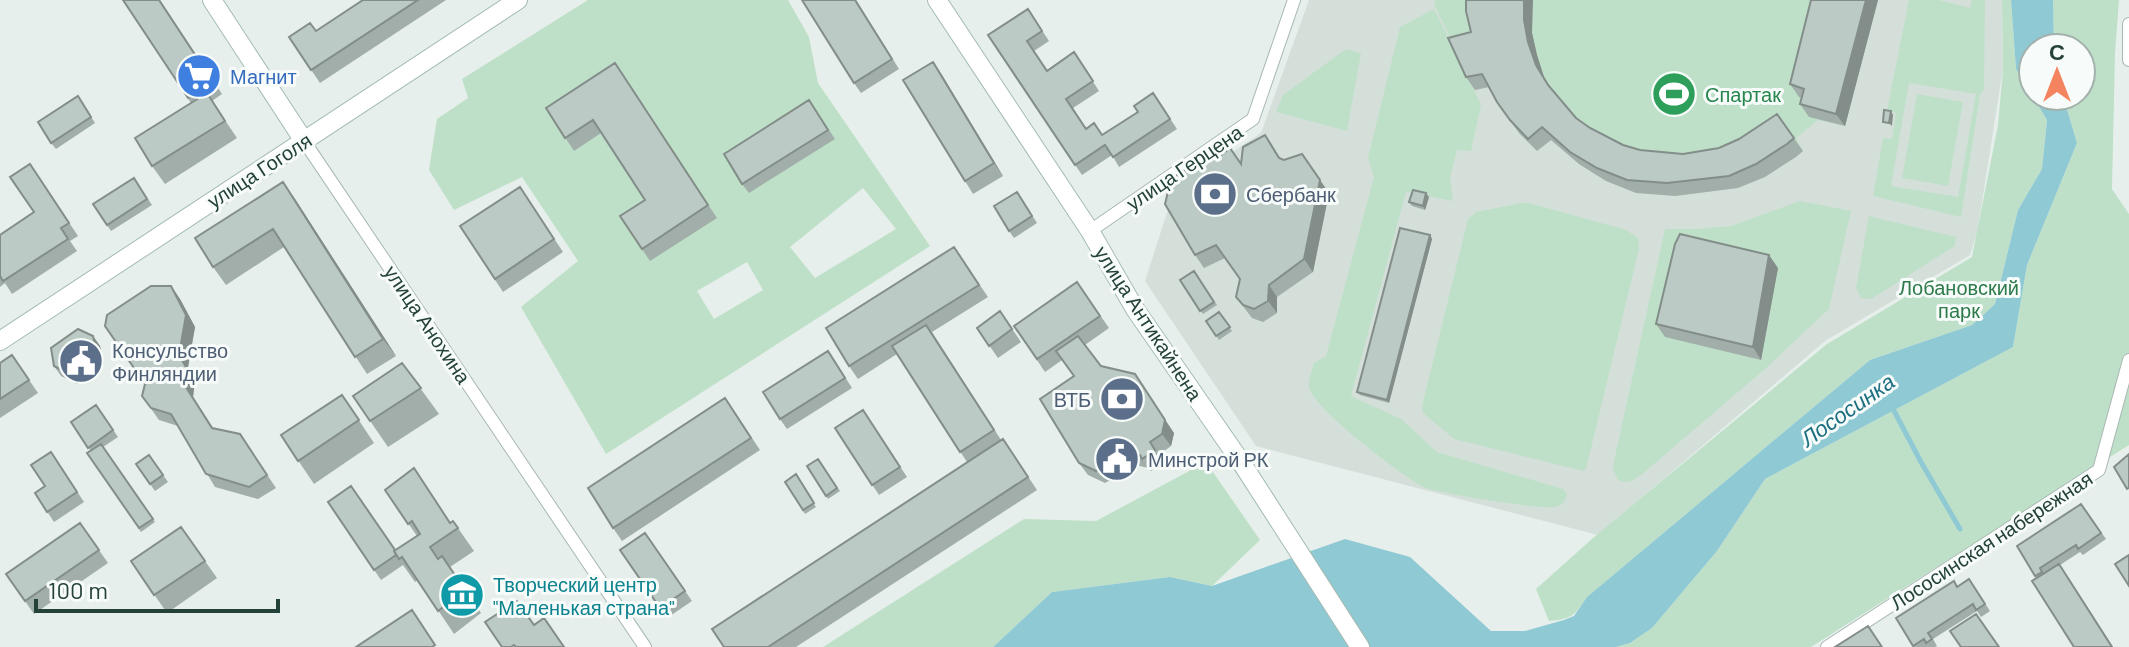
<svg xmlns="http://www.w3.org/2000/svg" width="2129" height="647" font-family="Barlow,sans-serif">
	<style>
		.built { fill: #d4dfda }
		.green { fill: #bfe0c8; fill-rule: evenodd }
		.water { fill: #8ec9d4 }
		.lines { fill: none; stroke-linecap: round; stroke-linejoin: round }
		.stream { stroke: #8ec9d4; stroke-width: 5 }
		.street-casing { stroke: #a8b8b2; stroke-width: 14 }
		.secondary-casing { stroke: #a4bbb3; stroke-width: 20 }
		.street { stroke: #fff; stroke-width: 12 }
		.secondary { stroke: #fff; stroke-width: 18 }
		.wall { fill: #a1aea9 }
		.shaded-wall { fill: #838d89 }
		.building { fill: #bbcac4; stroke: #838d89; stroke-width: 2 }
		.labels { text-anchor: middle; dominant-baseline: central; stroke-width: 6; stroke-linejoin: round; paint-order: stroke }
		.shop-label { font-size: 20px; fill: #366cbe; stroke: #f7fbf9; text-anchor: start }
		.leisure-label { font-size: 20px; fill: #27864d; stroke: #f7fbf9; text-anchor: start }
		.street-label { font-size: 20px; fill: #24423a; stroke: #f7fbf9 }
		.service-label { font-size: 20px; fill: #4e5e75; stroke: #f7fbf9; text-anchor: start }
		.park-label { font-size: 20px; fill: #2d7a4b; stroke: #f7fbf9 }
		.culture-label { font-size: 20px; fill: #0d838f; stroke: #f7fbf9; text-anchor: start }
		.water-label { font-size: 22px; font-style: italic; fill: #1c6f80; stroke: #f7fbf9 }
	</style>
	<rect width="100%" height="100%" fill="#e6efeb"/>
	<!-- built -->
	<path class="built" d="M 1309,0 L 2002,0 L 2003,69 L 1977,233 L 1970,255 L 1825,341 L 1598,535 L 1256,446 L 1145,281 L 1174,191 L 1261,133 Z"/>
	<!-- green -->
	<path class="green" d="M 588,0 L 788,0 L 809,37 L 818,83 L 930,246 L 606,454 L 521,307 L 578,261 L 522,177 L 454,210 L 429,170 L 437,119 L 468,98 L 462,79 ZM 863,188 L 896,229 L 815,278 L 790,247 ZM 747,262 L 763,290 L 714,319 L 697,291 Z
		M 1435,0 L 1878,0 L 1845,126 L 1818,120 L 1796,138 L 1803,151 L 1765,177 L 1738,188 L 1675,196 L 1606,181 L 1579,164 L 1551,140 L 1537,151 C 1518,131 1504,111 1491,87 L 1474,90 L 1481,105 L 1471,151 L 1457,150 L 1450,178 L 1453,201 L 1406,192 L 1351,396 L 1401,419 L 1437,452 L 1563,489 L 1567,494 C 1565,501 1563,505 1556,507 C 1543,510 1436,493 1423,487 C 1402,475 1313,409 1309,387 C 1308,381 1312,370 1314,363 L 1326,356 L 1374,177 L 1368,158 L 1400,27 L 1434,9 L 1473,86 L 1434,4 Z
		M 1909,0 L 1939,0 L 1970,8 L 1972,0 L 1985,0 L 1984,89 L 1980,95 L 1961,217 L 1873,196 L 1883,138 L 1892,139 L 1896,113 L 1887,110 ZM 1909,83 L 1976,94 L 1958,197 L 1891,186 Z
		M 2002,0 L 2011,0 L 2016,69 L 2047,120 L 2042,169 L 2018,210 L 1995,304 L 1972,325 L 1870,360 L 1587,597 C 1574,616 1572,619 1549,621 L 1536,589 L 1593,538 L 1827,344 L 1972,257 L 1998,125 L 2003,69 Z
		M 2053,0 L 2119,0 L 2115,53 L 2112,189 L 2129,214 L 2129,445 L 1811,647 L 1616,647 L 1630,643 L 1652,628 L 1717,551 L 1765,479 L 2013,347 L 2027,265 L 2077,143 L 2063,96 L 2081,96 L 2081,48 L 2054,48 Z
		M 1346,49 L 1361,53 L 1347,131 L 1276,112 L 1283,95 Z
		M 1917,94 L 1963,102 L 1948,186 L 1902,178 Z
		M 1800,201 L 1851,211 L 1829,309 L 1765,369 L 1641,475 C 1633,481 1628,484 1618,480 L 1613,469 L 1614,461 L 1665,229 L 1696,229 L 1731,226 Z
		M 1522,203 L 1529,203 L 1626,230 L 1638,238 L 1639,249 L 1586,469 L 1583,471 L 1454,439 L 1423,413 L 1422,406 L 1468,219 L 1476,212 Z
		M 1869,216 L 1956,237 L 1955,246 L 1871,299 L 1861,298 L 1856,288 Z
		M 1206,462 L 1260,540 L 1212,586 L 1170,577 L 1052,592 L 993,647 L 823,647 L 1024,519 L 1096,521 Z"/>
	<!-- water -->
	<path class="water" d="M 2011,0 L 2053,0 L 2054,48 L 2033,48 L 2033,96 L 2063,96 L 2077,143 L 2027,265 L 2013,347 L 1765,479 L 1717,551 L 1652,628 L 1630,643 L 1616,647 L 993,647 L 1052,592 L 1170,577 L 1212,586 L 1345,539 L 1410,557 L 1491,631 L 1525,631 L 1564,620 L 1574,616 L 1587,597 L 1870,360 L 1972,325 L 1995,304 L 2018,210 L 2042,169 L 2047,120 L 2016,69 Z"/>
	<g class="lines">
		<!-- stream -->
		<path class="stream" d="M 1892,407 L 1921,462 L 1960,529"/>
		<!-- street casing -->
		<g class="street-casing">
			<path id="street" d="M 2129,24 L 2129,60
				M 304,141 L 645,647
				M 1090,231 L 1253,119 L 1294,0
				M 1827,647 L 2099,470 L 2129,360"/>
		</g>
		<!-- secondary casing -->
		<g class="secondary-casing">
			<path id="secondary" d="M 212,0 L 304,141
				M 937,0 L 1090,231 L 1135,309 L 1241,462 L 1360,647
				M 0,341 L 518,0"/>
		</g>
		<!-- street -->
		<use href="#street" class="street"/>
		<!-- secondary -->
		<use href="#secondary" class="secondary"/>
	</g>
	<!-- wall -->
	<path class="wall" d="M 123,0 L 160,0 L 222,94 L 212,101 L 237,138 L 165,184 L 152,166 L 191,103 Z
		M 363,0 L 446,0 L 320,83 L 289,37 L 316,31 Z
		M 856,0 L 899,69 L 861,93 L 854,83 Z
		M 1811,0 L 1878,0 L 1845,126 L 1809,117 L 1800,104 L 1801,98 L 1799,97 L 1790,84 Z
		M 1028,9 L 1049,41 L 1034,51 L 1047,70 L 1074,52 L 1099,91 L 1073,108 L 1086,128 L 1103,135 L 1138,112 L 1153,93 L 1177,129 L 1119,167 L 1112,155 L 1082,175 L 988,35 Z
		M 1471,32 L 1532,33 L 1537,55 L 1544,77 L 1552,90 L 1576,118 L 1590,128 L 1623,145 L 1640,150 L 1683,154 L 1719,148 L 1739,139 L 1777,114 L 1803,151 L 1796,157 L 1765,177 L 1738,188 L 1675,196 L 1636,193 L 1606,181 L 1579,164 L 1551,140 L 1537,151 L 1519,133 L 1497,102 L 1489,87 L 1475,90 L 1466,77 Z
		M 933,62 L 1003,176 L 973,194 L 965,181 Z
		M 615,63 L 717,218 L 650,261 L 620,216 L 645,200 L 601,133 L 574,151 L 546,108 Z
		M 78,96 L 95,123 L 56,149 L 51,143 Z
		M 809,100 L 835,139 L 749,193 L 742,184 Z
		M 1265,135 L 1281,159 L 1329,193 L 1313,272 L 1277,297 L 1277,313 L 1263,322 L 1252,318 L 1236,297 L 1240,279 L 1225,258 L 1204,268 L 1195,255 L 1241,164 Z
		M 30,164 L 78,236 L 70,241 L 77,251 L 12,294 L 5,283 L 0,287 L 0,235 L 34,212 Z
		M 134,178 L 152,205 L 111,231 L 93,204 Z
		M 520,187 L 563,252 L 503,292 L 460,226 Z
		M 1017,192 L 1037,223 L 1014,238 L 1009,231 Z
		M 1429,197 L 1425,210 L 1412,206 L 1409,202 Z
		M 295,199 L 396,356 L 367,374 L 284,247 L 226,285 L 213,267 Z
		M 1430,235 L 1432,239 L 1389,403 L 1360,395 L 1357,392 Z
		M 954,247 L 988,297 L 932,332 L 1001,440 L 1003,439 L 1037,490 L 796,647 L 724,647 L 967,462 L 897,354 L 858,379 L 849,366 Z
		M 1778,268 L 1761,360 L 1665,337 L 1656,324 Z
		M 1194,271 L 1217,305 L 1203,314 L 1180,280 Z
		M 1077,282 L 1109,328 L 1085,345 L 1101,366 L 1174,433 L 1171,446 L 1159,455 L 1164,462 L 1151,471 L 1148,468 L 1136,465 L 1105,483 L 1088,475 L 1079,463 L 1074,376 L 1062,360 L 1045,372 L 1014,326 Z
		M 171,286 L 180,299 L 195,327 L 188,367 L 195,380 L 193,397 L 213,428 L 240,434 L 276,488 L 258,499 L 215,487 L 178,426 L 159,420 L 142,396 Z
		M 1000,311 L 1021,342 L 998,358 L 977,328 Z
		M 1219,312 L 1232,331 L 1219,340 L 1206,321 Z
		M 93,336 L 100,346 L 104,364 L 77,384 L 61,376 L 54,366 Z
		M 12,355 L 38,393 L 0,418 L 0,363 Z
		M 835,361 L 852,388 L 787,429 L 780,419 Z
		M 402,363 L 439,414 L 388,447 L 353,396 Z
		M 342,395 L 374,443 L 314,484 L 281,435 Z
		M 96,405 L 118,437 L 103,447 L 155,522 L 141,532 L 87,453 L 91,451 L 71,422 Z
		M 863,410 L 907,477 L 879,495 L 835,428 Z
		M 734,411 L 760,450 L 622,541 L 613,528 Z
		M 51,452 L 84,502 L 54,522 L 35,493 L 45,486 Z
		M 149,455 L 168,482 L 155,491 L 136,464 Z
		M 818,459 L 840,491 L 828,499 L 807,466 Z
		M 414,468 L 450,523 L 453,521 L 474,551 L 450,567 L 481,613 L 454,634 L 418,580 L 415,582 L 403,565 L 381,580 L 328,502 L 395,550 L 417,536 L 385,490 Z
		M 796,474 L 816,507 L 805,514 L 785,482 Z
		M 2081,504 L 2106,539 L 2083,555 L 2080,552 L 2060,565 L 2071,582 L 2036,578 L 2017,546 Z
		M 80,523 L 108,563 L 34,614 L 6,574 Z
		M 181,527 L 217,578 L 167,613 L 131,561 Z
		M 645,533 L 692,601 L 667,618 L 620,550 Z
		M 1969,579 L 1990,611 L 1981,617 L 1977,611 L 1933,639 L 1937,646 L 1935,647 L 1914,647 L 1896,618 L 1957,587 Z"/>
	<!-- shaded-wall -->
	<path class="shaded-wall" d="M 1524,0 L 1533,0 L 1532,33 L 1537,55 L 1544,77 L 1557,98 L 1536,65 L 1528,42 L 1524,20 Z
		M 1866,0 L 1878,0 L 1845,126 L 1836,114 Z
		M 933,62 L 942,75 L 1003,176 L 994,163 Z
		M 1891,111 L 1893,115 L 1892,126 L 1889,123 Z
		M 1302,154 L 1329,193 L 1313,272 L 1304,259 Z
		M 283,182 L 295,199 L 396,356 L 383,339 Z
		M 1426,193 L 1429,197 L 1425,210 L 1423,206 Z
		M 1430,235 L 1432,239 L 1389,403 L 1387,400 Z
		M 1769,255 L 1778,268 L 1761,360 L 1753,347 Z
		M 1269,285 L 1277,297 L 1277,313 L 1268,301 Z
		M 171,286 L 180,299 L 195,327 L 188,367 L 195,380 L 193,397 L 221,441 L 184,384 Z
		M 93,336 L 100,346 L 104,364 L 97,354 Z
		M 1143,386 L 1174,433 L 1171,446 L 1162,434 Z
		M 2059,564 L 2071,582 L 2113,647 L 2112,647 Z"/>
	<!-- building -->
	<path class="building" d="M 123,0 L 159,0 L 213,82 L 188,98 Z
		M 363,0 L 418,0 L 311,70 L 289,37 L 310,23 L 316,31 Z
		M 802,0 L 855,0 L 892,59 L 854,83 Z
		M 1466,0 L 1524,0 L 1524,20 L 1528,42 L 1536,65 L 1548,85 L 1576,118 L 1590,128 L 1623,145 L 1640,150 L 1683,154 L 1719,148 L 1739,139 L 1777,114 L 1794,138 L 1787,144 L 1756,164 L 1729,176 L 1667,183 L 1627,180 L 1597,168 L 1570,152 L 1542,127 L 1528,139 L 1510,120 L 1497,102 L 1482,74 L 1466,77 L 1448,38 L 1471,32 L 1466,11 Z
		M 1811,0 L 1866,0 L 1836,114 L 1800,104 L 1804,89 L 1790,84 Z
		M 1028,9 L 1042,31 L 1027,41 L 1047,71 L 1074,52 L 1093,81 L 1066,99 L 1086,129 L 1094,123 L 1102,135 L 1138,112 L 1134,106 L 1153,93 L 1170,119 L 1113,157 L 1105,145 L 1075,165 L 988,35 Z
		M 933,62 L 994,163 L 965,181 L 903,80 Z
		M 615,63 L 708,205 L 642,249 L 620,216 L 645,200 L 593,120 L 565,138 L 546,108 Z
		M 207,93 L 225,121 L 152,166 L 135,138 Z
		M 78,96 L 91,117 L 51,143 L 38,122 Z
		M 809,100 L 828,130 L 742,184 L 724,154 Z
		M 1884,110 L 1891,111 L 1889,123 L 1883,122 Z
		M 1265,135 L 1279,158 L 1284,160 L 1302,154 L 1320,180 L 1304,259 L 1269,285 L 1268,301 L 1254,309 L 1243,305 L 1236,297 L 1240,279 L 1216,245 L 1195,255 L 1165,204 L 1171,179 L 1209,154 L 1221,155 L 1230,148 L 1241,164 L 1243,147 Z
		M 30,164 L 69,223 L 61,228 L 68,239 L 3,281 L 0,276 L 0,235 L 34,212 L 10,177 Z
		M 134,178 L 147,199 L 107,225 L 93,204 Z
		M 283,182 L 383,339 L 355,357 L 273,229 L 213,267 L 195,238 Z
		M 520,187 L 554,239 L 495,279 L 460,226 Z
		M 1413,190 L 1426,193 L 1423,206 L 1409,202 Z
		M 1017,192 L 1032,216 L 1009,231 L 994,206 Z
		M 1400,228 L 1430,235 L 1387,400 L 1357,392 Z
		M 1680,234 L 1769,255 L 1753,347 L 1656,324 L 1675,244 Z
		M 954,247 L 979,285 L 849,366 L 826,328 Z
		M 1194,271 L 1214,302 L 1200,311 L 1180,280 Z
		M 1077,282 L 1100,316 L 1037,359 L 1014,326 Z
		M 151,286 L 171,286 L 186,315 L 179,355 L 186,367 L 184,384 L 212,428 L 240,434 L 267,475 L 249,487 L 206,474 L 171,414 L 151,408 L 142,396 L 145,384 L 105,326 L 107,315 Z
		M 1000,311 L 1012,329 L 989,346 L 977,328 Z
		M 1219,312 L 1230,327 L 1216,336 L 1206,321 Z
		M 926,325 L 994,430 L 960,452 L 892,346 Z
		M 78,329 L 93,336 L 97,354 L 70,374 L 54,366 L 51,348 Z
		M 1078,336 L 1101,366 L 1135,374 L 1165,420 L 1162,434 L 1150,442 L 1155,450 L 1142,459 L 1140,455 L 1127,452 L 1096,471 L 1079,463 L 1040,399 L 1074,376 L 1056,351 Z
		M 828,351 L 845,378 L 780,419 L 763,392 Z
		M 12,355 L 29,380 L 0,399 L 0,363 Z
		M 402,363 L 421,388 L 370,421 L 353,396 Z
		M 342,395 L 359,420 L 298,461 L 281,435 Z
		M 725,398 L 751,438 L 613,528 L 588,488 Z
		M 96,405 L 113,430 L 88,448 L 71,422 Z
		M 863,410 L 900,467 L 872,485 L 835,428 Z
		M 1003,439 L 1028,477 L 768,647 L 724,647 L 712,629 Z
		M 101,444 L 153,519 L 139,528 L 87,453 Z
		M 51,452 L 77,492 L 47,512 L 35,493 L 45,486 L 31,465 Z
		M 2129,454 L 2129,488 L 2127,489 L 2114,467 Z
		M 149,455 L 163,475 L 150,484 L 136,464 Z
		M 818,459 L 837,488 L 826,496 L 807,466 Z
		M 414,468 L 450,523 L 453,521 L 458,528 L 430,547 L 438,559 L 442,556 L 465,590 L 438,611 L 402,557 L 399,559 L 394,551 L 420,534 L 412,521 L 408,524 L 385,490 Z
		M 796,474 L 814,503 L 803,510 L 785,482 Z
		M 351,486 L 395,550 L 394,551 L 396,555 L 374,570 L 328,502 Z
		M 2081,504 L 2101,533 L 2078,549 L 2076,545 L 2040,568 L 2042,572 L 2035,576 L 2017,546 Z
		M 80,523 L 99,550 L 25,601 L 6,574 Z
		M 181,527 L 205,561 L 154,595 L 131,561 Z
		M 645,533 L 685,591 L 660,608 L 620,550 Z
		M 2129,555 L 2129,586 L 2115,564 Z
		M 2059,564 L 2112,647 L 2074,647 L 2032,581 Z
		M 1969,579 L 1985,604 L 1976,610 L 1973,604 L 1928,633 L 1932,639 L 1926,643 L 1924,639 L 1913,646 L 1896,618 L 1954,581 L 1957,587 Z
		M 517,601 L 534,625 L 544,618 L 564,647 L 516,647 L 514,645 L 511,647 L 502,647 L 485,622 Z
		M 412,610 L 435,645 L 432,647 L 356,647 Z
		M 1976,614 L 1999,647 L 1961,647 L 1950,631 Z
		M 1868,626 L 1882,647 L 1835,647 Z"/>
	<!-- icons -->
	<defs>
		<g id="supermarket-disc" transform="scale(2.3)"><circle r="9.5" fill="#3f7fe0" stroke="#f7fbf9"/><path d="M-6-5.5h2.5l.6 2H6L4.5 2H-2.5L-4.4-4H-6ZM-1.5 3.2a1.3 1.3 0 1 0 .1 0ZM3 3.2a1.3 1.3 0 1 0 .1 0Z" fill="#fff"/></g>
		<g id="stadium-disc" transform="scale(2.3)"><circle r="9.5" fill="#2e9e5b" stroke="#f7fbf9"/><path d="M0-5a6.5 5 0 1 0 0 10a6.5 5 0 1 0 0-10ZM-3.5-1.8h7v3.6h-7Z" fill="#fff"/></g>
		<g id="bank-disc" transform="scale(2.3)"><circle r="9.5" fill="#5c6f8a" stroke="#f7fbf9"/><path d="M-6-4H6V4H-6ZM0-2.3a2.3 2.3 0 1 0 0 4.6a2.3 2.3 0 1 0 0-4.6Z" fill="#fff"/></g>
		<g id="civic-disc" transform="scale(2.3)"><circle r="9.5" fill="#5c6f8a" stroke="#f7fbf9"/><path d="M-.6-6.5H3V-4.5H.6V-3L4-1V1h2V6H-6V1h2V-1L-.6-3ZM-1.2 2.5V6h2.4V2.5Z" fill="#fff"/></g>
		<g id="museum-disc" transform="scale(2.3)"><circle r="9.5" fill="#0f9aa8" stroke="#f7fbf9"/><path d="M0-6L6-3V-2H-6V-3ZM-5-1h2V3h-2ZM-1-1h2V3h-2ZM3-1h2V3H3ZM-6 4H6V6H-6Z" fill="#fff"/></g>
	</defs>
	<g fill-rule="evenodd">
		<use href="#supermarket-disc" x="199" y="76"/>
		<use href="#stadium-disc" x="1674" y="94"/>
		<use href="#bank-disc" x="1215" y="194"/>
		<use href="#civic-disc" x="81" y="361"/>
		<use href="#bank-disc" x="1122" y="399"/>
		<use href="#civic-disc" x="1117" y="459"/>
		<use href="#museum-disc" x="462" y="595"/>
	</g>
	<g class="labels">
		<!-- shop labels -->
		<g class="shop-label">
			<text x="230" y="76">Магнит</text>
		</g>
		<!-- leisure labels -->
		<g class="leisure-label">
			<text x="1705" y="94">Спартак</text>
		</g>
		<!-- street labels -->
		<g class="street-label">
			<text transform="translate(1184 167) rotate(-34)">улица Герцена</text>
			<text transform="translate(259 170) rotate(-33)">улица Гоголя</text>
			<text transform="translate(1149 323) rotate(57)">улица Антикайнена</text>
			<text transform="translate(428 324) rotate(56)">улица Анохина</text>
			<text transform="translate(1991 540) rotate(-33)">Лососинская набережная</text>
		</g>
		<!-- service labels -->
		<g class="service-label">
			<text x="1246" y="194">Сбербанк</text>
			<text x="112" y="350">Консульство<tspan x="112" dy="23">Финляндии</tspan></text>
			<text x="1091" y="399" text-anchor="end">ВТБ</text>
			<text x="1148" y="459">Минстрой РК</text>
		</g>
		<!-- park labels -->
		<g class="park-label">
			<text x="1959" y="287">Лобановский<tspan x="1959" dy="23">парк</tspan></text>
		</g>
		<!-- culture labels -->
		<g class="culture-label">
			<text x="493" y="584">Творческий центр<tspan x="493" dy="23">"Маленькая страна"</tspan></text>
		</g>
		<!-- water labels -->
		<g class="water-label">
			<text transform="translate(1847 409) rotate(-35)">Лососинка</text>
		</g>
	</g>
	<!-- north arrow -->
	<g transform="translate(2057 72)"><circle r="38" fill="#f7fbf9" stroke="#a3b1ad" stroke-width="2"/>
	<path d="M0-6L14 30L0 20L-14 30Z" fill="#f4845f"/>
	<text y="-12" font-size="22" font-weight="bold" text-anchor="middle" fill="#24423a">С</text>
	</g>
	<!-- scale -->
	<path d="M36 599v12h242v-12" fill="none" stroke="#24423a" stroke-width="4"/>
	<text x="48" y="599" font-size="24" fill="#24423a" stroke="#f7fbf9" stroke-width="6" paint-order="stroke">100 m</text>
</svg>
